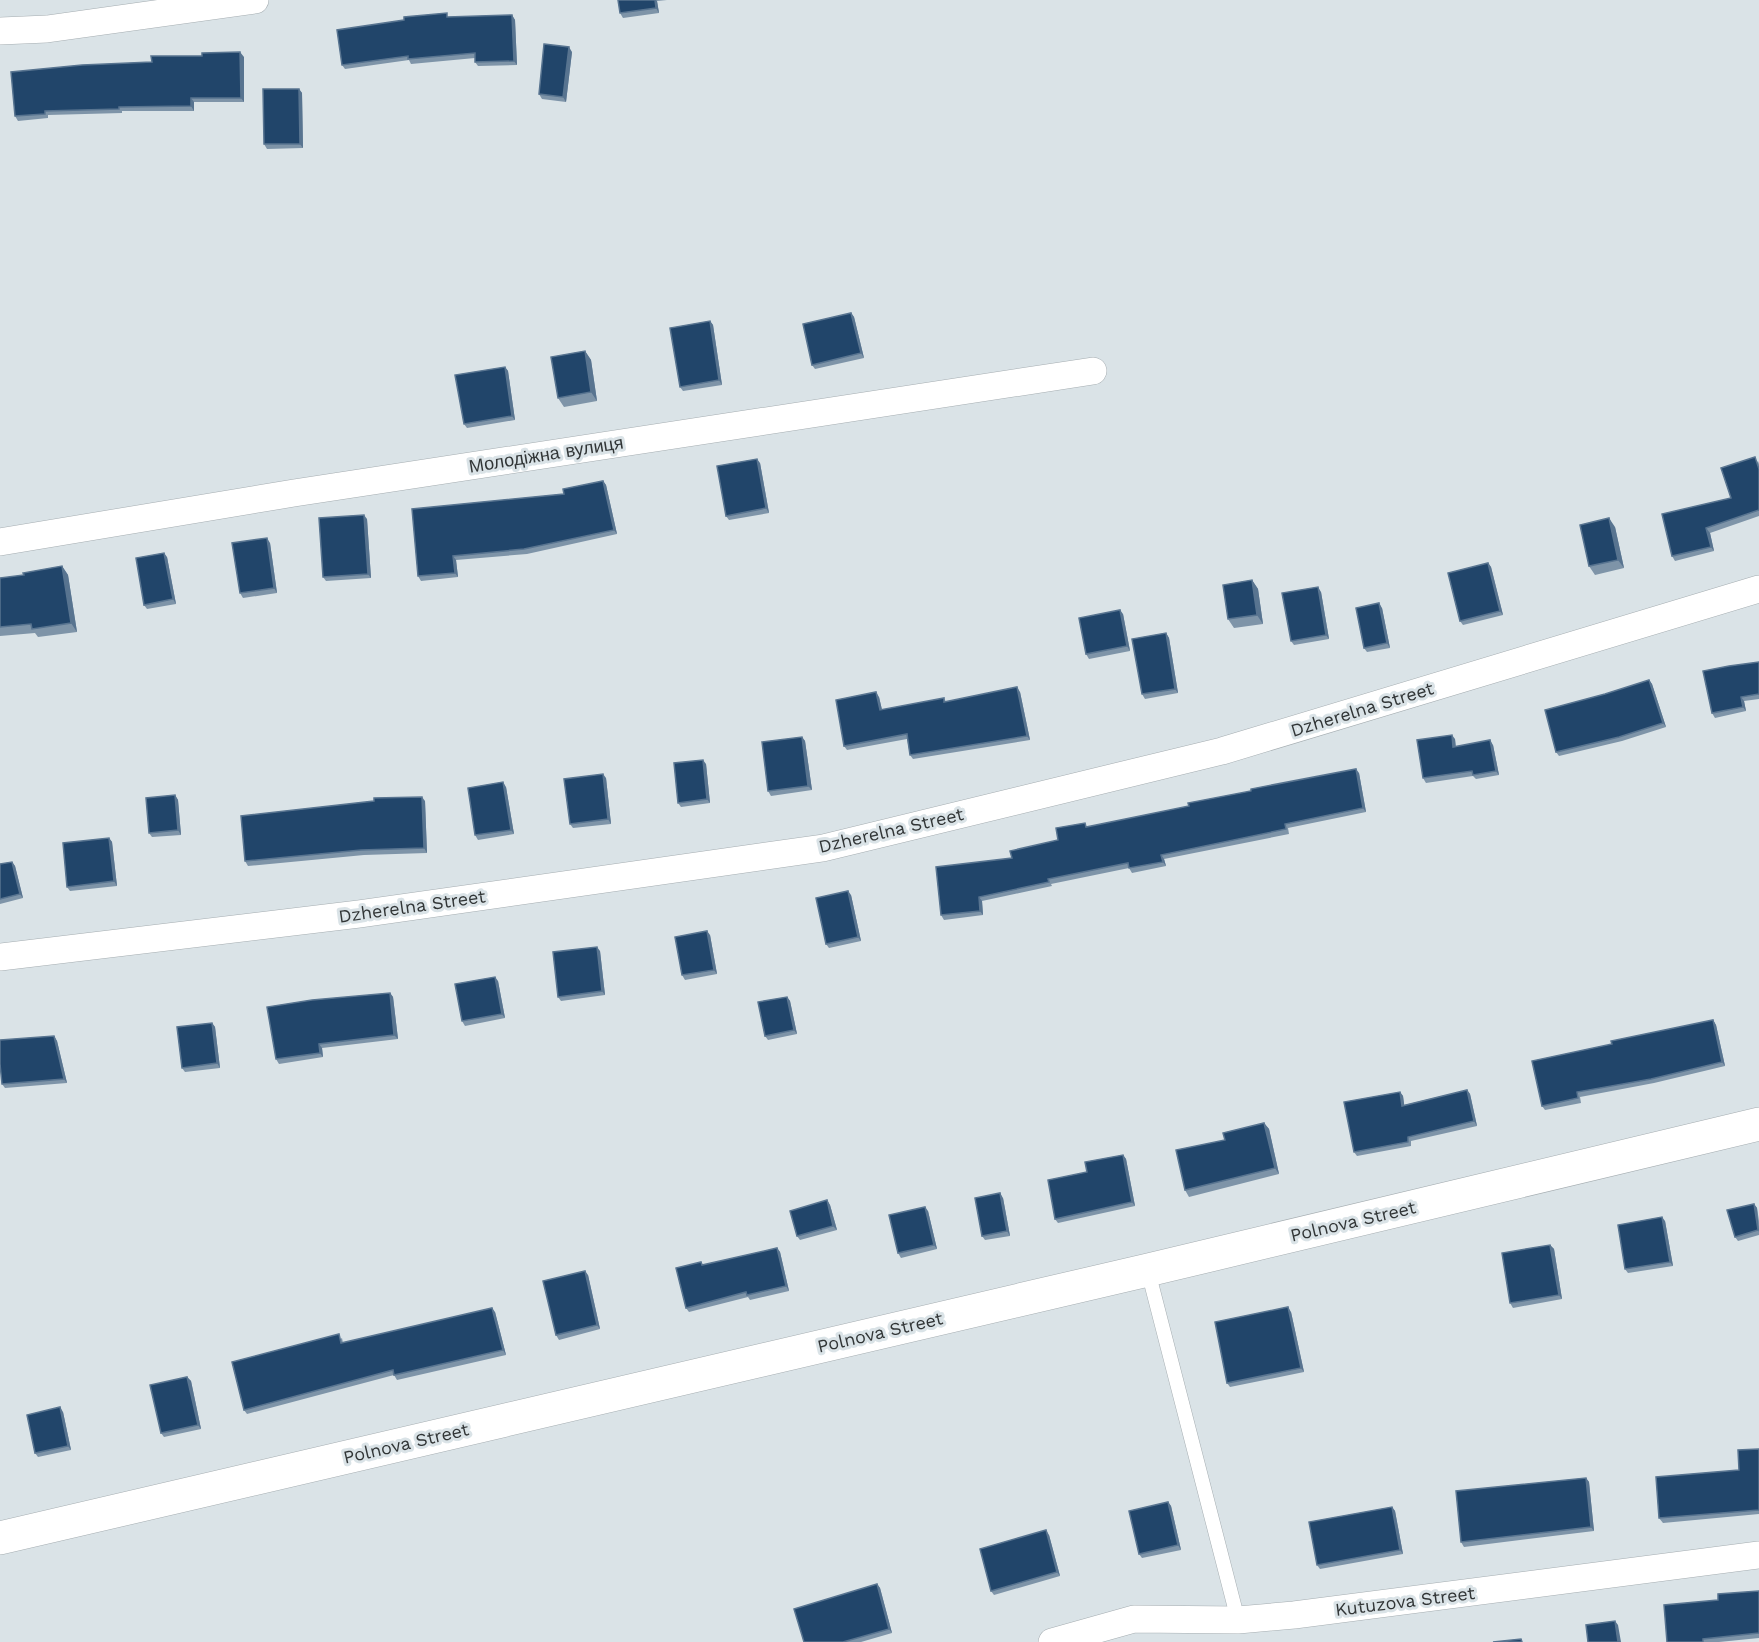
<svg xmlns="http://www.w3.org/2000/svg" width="1759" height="1642" font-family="'Work Sans',sans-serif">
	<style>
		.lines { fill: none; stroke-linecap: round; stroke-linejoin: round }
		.lane-casing { stroke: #a5adb1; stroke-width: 15 }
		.street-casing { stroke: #a5adb1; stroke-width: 28 }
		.secondary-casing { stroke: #a5adb1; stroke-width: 34 }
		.lane { stroke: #fff; stroke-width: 14 }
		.street { stroke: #fff; stroke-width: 27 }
		.secondary { stroke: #fff; stroke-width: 33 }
		.wall { fill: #7e94a8 }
		.shaded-wall { fill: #587490 }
		.building { fill: #21456a; stroke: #587490; stroke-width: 1.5 }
		.labels { text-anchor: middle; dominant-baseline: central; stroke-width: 6; stroke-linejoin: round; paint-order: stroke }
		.street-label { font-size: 18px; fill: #313536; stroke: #dae3e7 }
	</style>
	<rect width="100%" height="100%" fill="#dae3e7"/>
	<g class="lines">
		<!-- lane casing -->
		<g class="lane-casing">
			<path id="lane" d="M 1148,1271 L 1238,1620"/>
		</g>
		<!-- street casing -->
		<g class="street-casing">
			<path id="street" d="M 0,31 L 47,29 L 255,0
				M 0,542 L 294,493 L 1093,371
				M 0,957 L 359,914 L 823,848 L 1222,751 L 1759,589
				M 1052,1642 L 1134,1619 L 1238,1620 L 1294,1615 L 1759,1555"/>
		</g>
		<!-- secondary casing -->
		<g class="secondary-casing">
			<path id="secondary" d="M 0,1538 L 1148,1270 L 1759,1124"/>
		</g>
		<!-- lane -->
		<use href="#lane" class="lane"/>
		<!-- street -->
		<use href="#street" class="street"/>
		<!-- secondary -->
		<use href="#secondary" class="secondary"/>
	</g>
	<!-- wall -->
	<path class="wall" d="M 618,0 L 667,0 L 657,1 L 659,13 L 623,18 L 620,13 Z
		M 512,15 L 515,20 L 517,65 L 478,66 L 475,62 L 475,58 L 411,64 L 409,60 L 345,69 L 342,65 L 450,17 Z
		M 572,52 L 566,102 L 542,99 L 539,94 Z
		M 244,57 L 244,102 L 194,102 L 194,111 L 122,111 L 122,113 L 48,115 L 48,118 L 18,121 L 15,116 L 152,62 Z
		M 299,89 L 302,93 L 303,148 L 267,149 L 264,144 Z
		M 851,313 L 854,317 L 864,358 L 815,369 L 812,365 Z
		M 710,321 L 713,325 L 722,385 L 683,391 L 680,387 Z
		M 585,351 L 591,360 L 597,401 L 564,407 L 558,398 Z
		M 505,367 L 508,371 L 515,420 L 467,428 L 464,424 Z
		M 1758,461 L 1759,464 L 1759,516 L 1710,533 L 1714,551 L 1675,561 L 1672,556 L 1731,498 Z
		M 760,463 L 769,513 L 729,520 L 726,516 Z
		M 603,481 L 606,485 L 617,534 L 527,554 L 456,560 L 458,577 L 421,581 L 418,576 L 412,509 L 564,494 Z
		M 367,519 L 371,578 L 326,581 L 323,577 Z
		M 1615,527 L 1624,568 L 1595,575 L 1589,566 Z
		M 270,543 L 277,593 L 243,598 L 240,593 Z
		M 167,557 L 176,604 L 147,609 L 144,605 Z
		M 1488,563 L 1491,567 L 1503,615 L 1463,625 L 1460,621 Z
		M 62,566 L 68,575 L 77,632 L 38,637 L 35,633 L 0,636 L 0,578 L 24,575 Z
		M 1252,580 L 1258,589 L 1263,624 L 1234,628 L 1228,619 Z
		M 1321,592 L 1329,639 L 1294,645 L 1291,641 Z
		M 1382,608 L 1390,648 L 1367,652 L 1364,648 Z
		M 1123,614 L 1130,651 L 1089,659 L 1086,654 Z
		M 1166,633 L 1169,638 L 1178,693 L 1145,699 L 1142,694 Z
		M 1759,662 L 1759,699 L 1744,701 L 1746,711 L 1715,718 L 1712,713 Z
		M 1649,680 L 1652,684 L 1666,727 L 1622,741 L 1559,756 L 1556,752 L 1605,694 Z
		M 1020,692 L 1030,740 L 913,759 L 910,755 L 907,739 L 847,750 L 844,746 L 879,697 L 882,710 L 944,698 L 946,702 Z
		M 802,737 L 805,741 L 812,790 L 771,796 L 768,791 Z
		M 1455,739 L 1456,747 L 1493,745 L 1499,775 L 1476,779 L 1473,776 L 1426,783 L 1423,778 Z
		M 706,764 L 710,803 L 681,807 L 678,803 Z
		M 1359,773 L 1366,812 L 1288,828 L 1289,834 L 1164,859 L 1166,866 L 1132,873 L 1129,868 L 1051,884 L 1052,886 L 982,901 L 983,915 L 944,920 L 941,915 L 1012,858 L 1058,840 L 1087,827 Z
		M 606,778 L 611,824 L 573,828 L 570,824 Z
		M 506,787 L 514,834 L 478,840 L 475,835 Z
		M 175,795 L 178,800 L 181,835 L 152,837 L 149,833 Z
		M 425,801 L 427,853 L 364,855 L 248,866 L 245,861 Z
		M 109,838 L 112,842 L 117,886 L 70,891 L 67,887 Z
		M 12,862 L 15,866 L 23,898 L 0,904 L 0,864 Z
		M 851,895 L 861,941 L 829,948 L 826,944 Z
		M 710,935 L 717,974 L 685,980 L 682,975 Z
		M 600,951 L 605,995 L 561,1001 L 558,997 Z
		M 498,981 L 505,1018 L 465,1026 L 462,1021 Z
		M 390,993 L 393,997 L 398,1039 L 322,1048 L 323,1057 L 279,1064 L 276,1059 Z
		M 787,997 L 790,1001 L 797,1034 L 768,1040 L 765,1036 Z
		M 1713,1020 L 1716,1025 L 1725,1066 L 1654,1083 L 1580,1097 L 1581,1103 L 1545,1110 L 1542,1106 L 1612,1044 Z
		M 212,1023 L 215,1027 L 220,1068 L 185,1072 L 182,1068 Z
		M 54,1036 L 57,1041 L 67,1083 L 5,1088 L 2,1084 Z
		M 1467,1090 L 1470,1094 L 1477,1126 L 1411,1141 L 1411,1146 L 1357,1156 L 1354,1152 L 1400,1092 L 1403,1096 L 1404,1105 Z
		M 1264,1123 L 1269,1129 L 1279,1174 L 1189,1197 L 1185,1190 L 1225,1140 Z
		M 1123,1155 L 1126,1159 L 1135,1206 L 1058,1223 L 1055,1219 L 1087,1172 Z
		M 1003,1198 L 1010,1236 L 985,1240 L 982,1236 Z
		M 827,1200 L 830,1205 L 837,1230 L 800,1240 L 797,1236 Z
		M 1754,1204 L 1757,1208 L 1759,1221 L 1759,1235 L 1738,1241 L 1735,1237 Z
		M 928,1211 L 937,1249 L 901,1258 L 898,1253 Z
		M 1665,1221 L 1673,1266 L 1628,1273 L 1625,1269 Z
		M 1550,1245 L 1554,1249 L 1562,1299 L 1513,1308 L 1510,1303 Z
		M 777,1248 L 780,1252 L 789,1291 L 750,1300 L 748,1297 L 689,1312 L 686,1308 L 701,1262 L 703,1265 Z
		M 588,1275 L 600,1329 L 559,1340 L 556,1335 Z
		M 495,1312 L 506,1355 L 397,1380 L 394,1375 L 247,1414 L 244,1410 L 342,1338 L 343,1343 Z
		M 1291,1312 L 1304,1372 L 1230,1387 L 1227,1383 Z
		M 187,1377 L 191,1381 L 201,1429 L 164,1437 L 161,1433 Z
		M 63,1412 L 71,1450 L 38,1457 L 35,1453 Z
		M 1759,1449 L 1759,1514 L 1663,1523 L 1659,1518 L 1739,1470 Z
		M 1586,1478 L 1589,1482 L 1594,1531 L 1464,1547 L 1461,1542 Z
		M 1168,1502 L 1171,1506 L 1181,1550 L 1142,1558 L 1139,1554 Z
		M 1392,1507 L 1395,1511 L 1403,1554 L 1320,1569 L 1317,1565 Z
		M 1049,1535 L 1060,1576 L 994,1595 L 991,1591 Z
		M 877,1584 L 880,1588 L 892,1633 L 861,1642 L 804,1642 Z
		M 1759,1591 L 1759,1638 L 1719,1642 L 1667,1642 L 1718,1600 Z"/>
	<!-- shaded-wall -->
	<path class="shaded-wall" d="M 655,0 L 656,0 L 657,1 L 659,13 L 656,8 Z
		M 512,15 L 515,20 L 517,65 L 514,61 Z
		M 569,47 L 572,52 L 566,102 L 563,97 Z
		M 240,52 L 244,57 L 244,102 L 241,98 Z
		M 299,89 L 302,93 L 303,148 L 300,144 Z
		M 191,98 L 194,102 L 194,111 L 191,106 Z
		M 851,313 L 854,317 L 864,358 L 861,353 Z
		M 710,321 L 713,325 L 722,385 L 719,380 Z
		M 585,351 L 591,360 L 597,401 L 591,392 Z
		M 505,367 L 508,371 L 515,420 L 512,416 Z
		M 757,459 L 760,463 L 769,513 L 766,508 Z
		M 603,481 L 606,485 L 617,534 L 614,530 Z
		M 364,515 L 367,519 L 371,578 L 368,574 Z
		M 1609,518 L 1615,527 L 1624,568 L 1618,560 Z
		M 1706,528 L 1710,533 L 1714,551 L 1711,547 Z
		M 267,538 L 270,543 L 277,593 L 274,588 Z
		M 164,553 L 167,557 L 176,604 L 173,599 Z
		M 453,556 L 456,560 L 458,577 L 455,573 Z
		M 1488,563 L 1491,567 L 1503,615 L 1500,611 Z
		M 62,566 L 68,575 L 77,632 L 71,623 Z
		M 1252,580 L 1258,589 L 1263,624 L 1257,615 Z
		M 1318,587 L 1321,592 L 1329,639 L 1326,635 Z
		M 1379,603 L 1382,608 L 1390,648 L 1387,643 Z
		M 1120,610 L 1123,614 L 1130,651 L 1127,646 Z
		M 1166,633 L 1169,638 L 1178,693 L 1175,689 Z
		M 1649,680 L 1652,684 L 1666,727 L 1663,723 Z
		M 1017,687 L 1020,692 L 1030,740 L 1027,736 Z
		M 876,692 L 879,697 L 883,714 L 880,710 Z
		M 1741,697 L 1744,701 L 1746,711 L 1743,707 Z
		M 1452,735 L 1455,739 L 1456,752 L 1453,747 Z
		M 802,737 L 805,741 L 812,790 L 808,786 Z
		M 1490,740 L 1493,745 L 1499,775 L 1496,771 Z
		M 703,760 L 706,764 L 710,803 L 707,799 Z
		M 1356,769 L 1359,773 L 1366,812 L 1363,808 Z
		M 603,774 L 606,778 L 611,824 L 608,819 Z
		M 503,782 L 506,787 L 514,834 L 511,830 Z
		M 175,795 L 178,800 L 181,835 L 178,830 Z
		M 422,797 L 425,801 L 427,853 L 424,848 Z
		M 109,838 L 112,842 L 117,886 L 114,881 Z
		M 1161,855 L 1164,859 L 1166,866 L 1163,862 Z
		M 12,862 L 15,866 L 23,898 L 20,894 Z
		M 848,891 L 851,895 L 861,941 L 858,937 Z
		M 979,897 L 982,901 L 983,915 L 980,911 Z
		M 707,931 L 710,935 L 717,974 L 714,970 Z
		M 597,947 L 600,951 L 605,995 L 602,991 Z
		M 495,977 L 498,981 L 505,1018 L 502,1014 Z
		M 390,993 L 393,997 L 398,1039 L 394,1035 Z
		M 787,997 L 790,1001 L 797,1034 L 794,1030 Z
		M 1713,1020 L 1716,1025 L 1725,1066 L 1722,1062 Z
		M 212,1023 L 215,1027 L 220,1068 L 217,1063 Z
		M 54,1036 L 57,1041 L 67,1083 L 64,1079 Z
		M 319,1044 L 322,1048 L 323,1057 L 320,1053 Z
		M 1467,1090 L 1470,1094 L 1477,1126 L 1474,1121 Z
		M 1400,1092 L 1403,1096 L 1405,1110 L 1402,1106 Z
		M 1264,1123 L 1269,1129 L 1279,1174 L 1275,1168 Z
		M 1123,1155 L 1126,1159 L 1135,1206 L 1132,1202 Z
		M 1000,1193 L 1003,1198 L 1010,1236 L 1007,1231 Z
		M 827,1200 L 830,1205 L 837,1230 L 833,1226 Z
		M 1754,1204 L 1757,1208 L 1759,1232 L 1758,1230 Z
		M 925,1207 L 928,1211 L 937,1249 L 934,1245 Z
		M 1662,1217 L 1665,1221 L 1673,1266 L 1670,1262 Z
		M 1550,1245 L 1554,1249 L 1562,1299 L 1559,1295 Z
		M 777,1248 L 780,1252 L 789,1291 L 786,1286 Z
		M 585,1271 L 588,1275 L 600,1329 L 597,1325 Z
		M 1288,1307 L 1291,1312 L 1304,1372 L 1301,1368 Z
		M 492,1308 L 495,1312 L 506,1355 L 503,1350 Z
		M 187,1377 L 191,1381 L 201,1429 L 198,1425 Z
		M 60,1407 L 63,1412 L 71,1450 L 68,1446 Z
		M 1586,1478 L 1589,1482 L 1594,1531 L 1591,1527 Z
		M 1168,1502 L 1171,1506 L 1181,1550 L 1178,1545 Z
		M 1392,1507 L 1395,1511 L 1403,1554 L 1400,1550 Z
		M 1046,1530 L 1049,1535 L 1060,1576 L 1057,1572 Z
		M 877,1584 L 880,1588 L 892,1633 L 889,1629 Z
		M 1615,1621 L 1618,1625 L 1621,1642 L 1618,1642 Z"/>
	<!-- building -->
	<path class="building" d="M 618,0 L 655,0 L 656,8 L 620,13 Z
		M 447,13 L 447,17 L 512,15 L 514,61 L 475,62 L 475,53 L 408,59 L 408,56 L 342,65 L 337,30 L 404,20 L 404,17 Z
		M 544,44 L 569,47 L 563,97 L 539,94 Z
		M 240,52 L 241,98 L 191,98 L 191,106 L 119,107 L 119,109 L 45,111 L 45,114 L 15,116 L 11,72 L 82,65 L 152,62 L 151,56 L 202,56 L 202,53 Z
		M 263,89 L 299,89 L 300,144 L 264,144 Z
		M 851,313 L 861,353 L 812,365 L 803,324 Z
		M 710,321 L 719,380 L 680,387 L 670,328 Z
		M 585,351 L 591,392 L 558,398 L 551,357 Z
		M 505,367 L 512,416 L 464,424 L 455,375 Z
		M 1755,457 L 1759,469 L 1759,510 L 1706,528 L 1711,547 L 1672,556 L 1662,514 L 1731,498 L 1721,468 Z
		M 757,459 L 766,508 L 726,516 L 717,466 Z
		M 603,481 L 614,530 L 524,549 L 453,556 L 455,573 L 418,576 L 412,509 L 564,494 L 563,489 Z
		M 364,515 L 368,574 L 323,577 L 319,518 Z
		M 1609,518 L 1618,560 L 1589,566 L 1580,525 Z
		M 267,538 L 274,588 L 240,593 L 232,543 Z
		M 164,553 L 173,599 L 144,605 L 136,558 Z
		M 1488,563 L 1500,611 L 1460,621 L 1448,573 Z
		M 62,566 L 71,623 L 32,629 L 31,624 L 0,627 L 0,578 L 24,575 L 23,573 Z
		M 1252,580 L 1257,615 L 1228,619 L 1223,585 Z
		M 1318,587 L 1326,635 L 1291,641 L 1282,593 Z
		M 1379,603 L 1387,643 L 1364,648 L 1356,608 Z
		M 1120,610 L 1127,646 L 1086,654 L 1079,618 Z
		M 1166,633 L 1175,689 L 1142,694 L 1132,639 Z
		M 1759,662 L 1759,694 L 1741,697 L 1743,707 L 1712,713 L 1703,671 L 1729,666 Z
		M 1649,680 L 1663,723 L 1619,737 L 1556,752 L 1545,710 L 1605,694 Z
		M 1017,687 L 1027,736 L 910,755 L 907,734 L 844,746 L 836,700 L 876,692 L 880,710 L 944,698 L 944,702 Z
		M 1452,735 L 1453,747 L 1490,740 L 1496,771 L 1473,775 L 1472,771 L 1423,778 L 1417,740 Z
		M 802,737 L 808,786 L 768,791 L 762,742 Z
		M 703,760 L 707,799 L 678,803 L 674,763 Z
		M 1356,769 L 1363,808 L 1285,824 L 1286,829 L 1161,855 L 1163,862 L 1129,868 L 1128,863 L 1048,879 L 1049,882 L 979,897 L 980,911 L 941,915 L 936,867 L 1012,858 L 1010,851 L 1058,840 L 1056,828 L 1085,823 L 1086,827 L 1189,806 L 1188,803 L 1251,791 L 1251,789 Z
		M 603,774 L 608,819 L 570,824 L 564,779 Z
		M 503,782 L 511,830 L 475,835 L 468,788 Z
		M 175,795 L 178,830 L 149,833 L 146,798 Z
		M 422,797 L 424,848 L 361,850 L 245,861 L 241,816 L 374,801 L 374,798 Z
		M 109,838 L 114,881 L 67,887 L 63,843 Z
		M 12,862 L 20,894 L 0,899 L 0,864 Z
		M 848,891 L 858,937 L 826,944 L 816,898 Z
		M 707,931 L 714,970 L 682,975 L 675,937 Z
		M 597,947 L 602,991 L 558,997 L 553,952 Z
		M 495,977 L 502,1014 L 462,1021 L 455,984 Z
		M 390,993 L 394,1035 L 319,1044 L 320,1053 L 276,1059 L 267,1007 L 312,1000 Z
		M 787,997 L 794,1030 L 765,1036 L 758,1002 Z
		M 1713,1020 L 1722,1062 L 1651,1079 L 1577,1092 L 1578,1098 L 1542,1106 L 1532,1061 L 1612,1044 L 1611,1041 Z
		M 212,1023 L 217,1063 L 182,1068 L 177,1027 Z
		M 54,1036 L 64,1079 L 2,1084 L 0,1064 L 0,1040 Z
		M 1467,1090 L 1474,1121 L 1408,1137 L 1408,1142 L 1354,1152 L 1344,1102 L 1400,1092 L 1402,1106 Z
		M 1264,1123 L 1275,1168 L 1185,1190 L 1176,1150 L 1225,1140 L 1223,1133 Z
		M 1123,1155 L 1132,1202 L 1055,1219 L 1048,1180 L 1087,1172 L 1085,1162 Z
		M 1000,1193 L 1007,1231 L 982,1236 L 975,1198 Z
		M 827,1200 L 833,1226 L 797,1236 L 790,1211 Z
		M 1754,1204 L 1758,1230 L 1735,1237 L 1727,1210 Z
		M 925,1207 L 934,1245 L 898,1253 L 889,1215 Z
		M 1662,1217 L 1670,1262 L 1625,1269 L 1618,1225 Z
		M 1550,1245 L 1559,1295 L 1510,1303 L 1502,1253 Z
		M 777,1248 L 786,1286 L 747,1295 L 746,1292 L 686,1308 L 676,1268 L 701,1262 L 702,1265 Z
		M 585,1271 L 597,1325 L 556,1335 L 543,1281 Z
		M 1288,1307 L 1301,1368 L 1227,1383 L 1215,1322 Z
		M 492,1308 L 503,1350 L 394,1375 L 393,1370 L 244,1410 L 232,1362 L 339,1334 L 341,1343 Z
		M 187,1377 L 198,1425 L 161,1433 L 150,1385 Z
		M 60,1407 L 68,1446 L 35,1453 L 27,1415 Z
		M 1759,1449 L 1759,1510 L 1659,1518 L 1656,1477 L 1739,1470 L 1738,1450 Z
		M 1586,1478 L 1591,1527 L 1461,1542 L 1456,1491 Z
		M 1168,1502 L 1178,1545 L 1139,1554 L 1129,1511 Z
		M 1392,1507 L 1400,1550 L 1317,1565 L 1309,1522 Z
		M 1046,1530 L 1057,1572 L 991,1591 L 980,1549 Z
		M 877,1584 L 889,1629 L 843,1642 L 804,1642 L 794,1609 Z
		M 1759,1591 L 1759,1633 L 1703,1639 L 1703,1642 L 1667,1642 L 1664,1605 L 1718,1600 L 1718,1594 Z
		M 1615,1621 L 1618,1642 L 1588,1642 L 1586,1625 Z
		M 1521,1639 L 1522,1642 L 1493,1642 Z"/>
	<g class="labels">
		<!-- street labels -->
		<g class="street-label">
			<text transform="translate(546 454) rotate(-9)">Молодіжна вулиця</text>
			<text transform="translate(1362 709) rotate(-17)">Dzherelna Street</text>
			<text transform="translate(891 830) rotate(-13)">Dzherelna Street</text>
			<text transform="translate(412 906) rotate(-8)">Dzherelna Street</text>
			<text transform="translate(1353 1221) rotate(-13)">Polnova Street</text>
			<text transform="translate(880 1332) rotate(-13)">Polnova Street</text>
			<text transform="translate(406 1443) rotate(-13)">Polnova Street</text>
			<text transform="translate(1405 1601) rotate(-7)">Kutuzova Street</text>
		</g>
	</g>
</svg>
